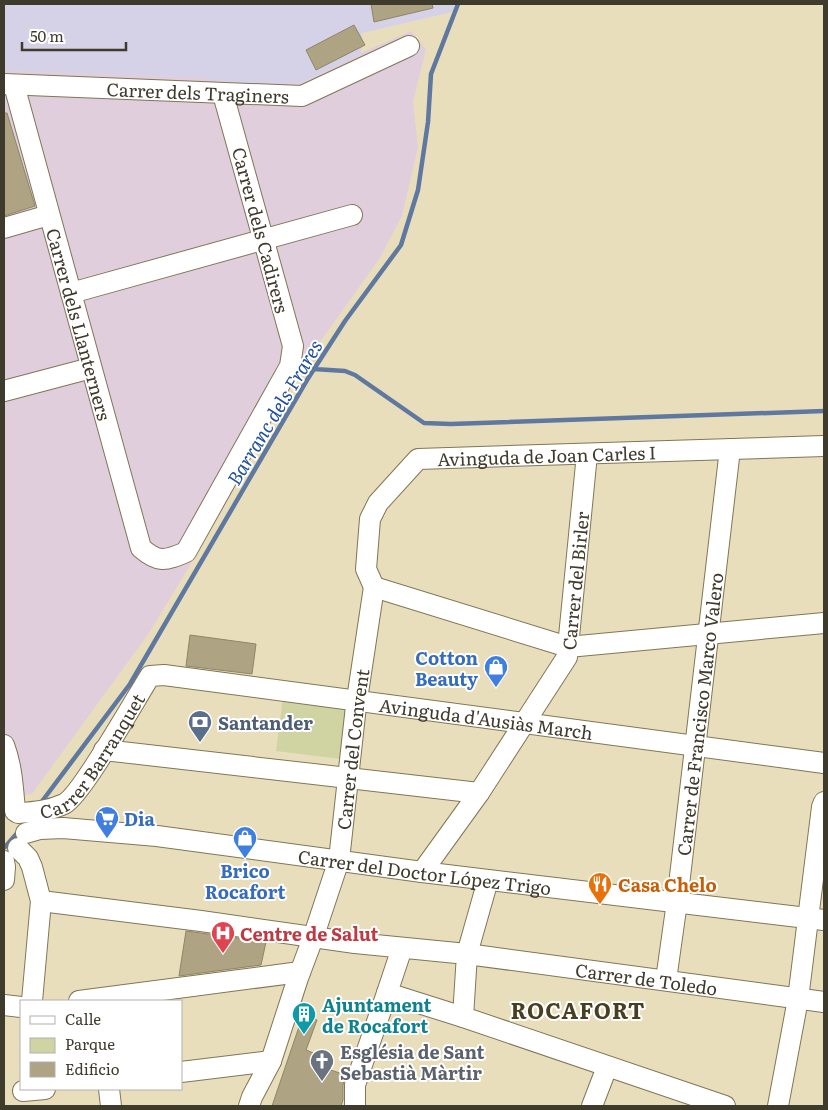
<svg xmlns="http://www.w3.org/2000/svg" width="828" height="1110" font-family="Literata,serif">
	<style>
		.industrial { fill: #e1cedd }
		.education { fill: #d5d1e7 }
		.green { fill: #cfd4a2 }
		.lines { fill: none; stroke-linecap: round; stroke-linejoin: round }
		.stream { stroke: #5e78a0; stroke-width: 4.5 }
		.building { fill: #aea382; stroke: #8f8565 }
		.minor-casing { stroke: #807656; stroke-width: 22 }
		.minor { stroke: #fff; stroke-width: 20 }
		.labels { text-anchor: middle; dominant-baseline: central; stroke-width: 4; stroke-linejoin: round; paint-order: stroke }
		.street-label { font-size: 18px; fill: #3e3a2c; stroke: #fff }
		.shop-label { font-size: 18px; font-weight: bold; fill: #366cbe; stroke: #fff; text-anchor: end }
		.service-label { font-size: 18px; font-weight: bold; fill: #4e5e75; stroke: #fff; text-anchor: start }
		.food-label { font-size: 18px; font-weight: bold; fill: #c56008; stroke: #fff; text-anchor: start }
		.health-label { font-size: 18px; font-weight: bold; fill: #be3a42; stroke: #fff; text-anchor: start }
		.culture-label { font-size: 18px; font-weight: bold; fill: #0d838f; stroke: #fff; text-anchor: start }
		.worship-label { font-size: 18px; font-weight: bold; fill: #5b616d; stroke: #fff; text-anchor: start }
		.water-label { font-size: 19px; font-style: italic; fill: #21519c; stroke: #fff }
		.district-label { font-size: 22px; font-weight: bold; letter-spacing: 1px; fill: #483f21; stroke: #fff }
	</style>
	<rect width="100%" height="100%" fill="#e9debb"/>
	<!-- industrial -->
	<path class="industrial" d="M 411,31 L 426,49 L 413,102 L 418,147 L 402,216 L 380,258 L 305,363 L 186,572 L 149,633 L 32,794 L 4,797 L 4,71 L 189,77 L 244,83 L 302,83 L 361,53 Z"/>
	<!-- education -->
	<path class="education" d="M 4,4 L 455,4 L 452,12 L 362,33 L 361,53 L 302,83 L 244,83 L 189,77 L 4,71 Z"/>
	<!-- green -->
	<path class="green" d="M 283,697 L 348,706 L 341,759 L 276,751 Z"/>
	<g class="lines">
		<!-- stream -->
		<path class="stream" d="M 314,369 L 345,371 L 355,375 L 424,423 L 451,424 L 824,411
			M 40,804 L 130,684 L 307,380 L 345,321 L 401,245 L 418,190 L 428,122 L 431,74 L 458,4
			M 5,847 L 19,831"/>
	</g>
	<!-- building -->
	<path class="building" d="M 371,4 L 432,4 L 433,8 L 374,22 Z
		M 354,25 L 365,45 L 316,70 L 306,50 Z
		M 4,113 L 7,113 L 35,206 L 4,216 Z
		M 190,635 L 256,644 L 252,674 L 186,666 Z
		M 186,931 L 266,942 L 261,965 L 179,976 Z
		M 303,1015 L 317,1020 L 306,1050 L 316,1054 L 312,1064 L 346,1075 L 343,1085 L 343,1100 L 341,1106 L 272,1106 Z"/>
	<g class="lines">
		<!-- minor casing -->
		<g class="minor-casing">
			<g id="minor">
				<path id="s1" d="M 4,84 L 302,96 L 409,46"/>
				<path id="s2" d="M 14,85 L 141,548 C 158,563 165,561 186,552 L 290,366 L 293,346 L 223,94"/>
				<path d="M 4,228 L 49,215"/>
				<path d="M 71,293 L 352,215"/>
				<path d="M 4,391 L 91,368"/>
				<path id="s3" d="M 374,587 L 366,569 L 370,519 L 378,503 L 418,459 L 824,446"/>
				<path d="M 374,587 L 568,647 L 824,623"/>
				<path d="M 4,745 C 12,766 13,788 15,811"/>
				<path d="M 104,750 L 479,793"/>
				<path id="s4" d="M 18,813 C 34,812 49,811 64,804 C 81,796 136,698 150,676 L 164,675 L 824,763"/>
				<path id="s5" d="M 26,833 L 40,829 L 63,828 L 157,836 L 422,872 L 824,920"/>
				<path d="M 18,848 L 28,858 L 32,867 L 41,901 L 32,1001"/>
				<path d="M 4,861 L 5,867 L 4,880"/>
				<path id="s6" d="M 422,872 L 479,793 L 567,657 L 587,454"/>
				<path id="s7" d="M 488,880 L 467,954 L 824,1002"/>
				<path d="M 41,901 L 201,921 L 355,943 L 467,954 L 463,1017"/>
				<path d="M 402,948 L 387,993 L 463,1017 L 725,1106"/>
				<path id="s8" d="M 666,980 L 677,902 L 730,449"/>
				<path d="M 79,1001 L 300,972"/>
				<path d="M 4,1005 L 21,1007"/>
				<path d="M 181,1072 L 271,1061"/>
				<path d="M 109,1089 L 111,1106"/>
				<path d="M 23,1091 L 45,1089"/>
				<path id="s9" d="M 249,1106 L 252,1097 L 271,1061 L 298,978 L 313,938 L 339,860 L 356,706 L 374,587"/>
				<path d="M 355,1106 L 355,1085 L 387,993"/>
				<path d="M 592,1106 L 607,1067"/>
				<path d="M 778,1106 L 798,999 L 822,807 L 824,802"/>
			</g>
		</g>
		<!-- minor -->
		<use href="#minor" class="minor"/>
	</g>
	<!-- icons -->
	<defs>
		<g id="shop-pin" transform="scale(1.25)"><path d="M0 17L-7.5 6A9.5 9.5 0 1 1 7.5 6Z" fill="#3f7fe0" stroke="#fff"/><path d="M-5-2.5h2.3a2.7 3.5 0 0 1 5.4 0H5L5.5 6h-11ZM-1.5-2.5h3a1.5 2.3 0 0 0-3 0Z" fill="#fff"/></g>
		<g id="bank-pin" transform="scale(1.25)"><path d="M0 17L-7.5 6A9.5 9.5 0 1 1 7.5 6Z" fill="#5c6f8a" stroke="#fff"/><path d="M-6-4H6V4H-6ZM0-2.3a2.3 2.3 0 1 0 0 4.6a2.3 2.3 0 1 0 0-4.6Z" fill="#fff"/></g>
		<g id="supermarket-pin" transform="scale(1.25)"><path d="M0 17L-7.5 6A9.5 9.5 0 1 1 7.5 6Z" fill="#3f7fe0" stroke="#fff"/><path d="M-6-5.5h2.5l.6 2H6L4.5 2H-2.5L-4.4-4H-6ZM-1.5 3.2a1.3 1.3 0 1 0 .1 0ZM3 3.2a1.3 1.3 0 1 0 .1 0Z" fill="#fff"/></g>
		<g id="restaurant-pin" transform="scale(1.25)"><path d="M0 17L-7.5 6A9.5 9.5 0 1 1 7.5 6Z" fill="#e8710a" stroke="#fff"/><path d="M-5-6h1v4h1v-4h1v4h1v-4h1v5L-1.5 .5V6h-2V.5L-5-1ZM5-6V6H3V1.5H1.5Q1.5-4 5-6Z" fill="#fff"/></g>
		<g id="hospital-pin" transform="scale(1.25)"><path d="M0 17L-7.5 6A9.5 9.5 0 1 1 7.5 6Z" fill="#e0444e" stroke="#fff"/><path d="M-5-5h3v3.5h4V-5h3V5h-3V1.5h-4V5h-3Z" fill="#fff"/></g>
		<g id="building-pin" transform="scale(1.25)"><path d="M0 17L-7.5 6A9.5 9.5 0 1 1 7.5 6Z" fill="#0f9aa8" stroke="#fff"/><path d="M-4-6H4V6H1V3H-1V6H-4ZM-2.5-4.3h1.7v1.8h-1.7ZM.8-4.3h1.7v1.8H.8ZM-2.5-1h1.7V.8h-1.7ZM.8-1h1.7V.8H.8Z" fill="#fff"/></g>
		<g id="church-pin" transform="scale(1.25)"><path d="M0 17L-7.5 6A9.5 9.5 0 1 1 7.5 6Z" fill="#6b7280" stroke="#fff"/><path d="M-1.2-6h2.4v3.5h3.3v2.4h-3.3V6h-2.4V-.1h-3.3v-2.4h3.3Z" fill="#fff"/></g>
	</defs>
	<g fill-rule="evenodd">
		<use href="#shop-pin" x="496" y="667"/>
		<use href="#bank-pin" x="200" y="722"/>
		<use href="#supermarket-pin" x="107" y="818"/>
		<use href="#shop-pin" x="245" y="838"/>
		<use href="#restaurant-pin" x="600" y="884"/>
		<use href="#hospital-pin" x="223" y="933"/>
		<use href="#building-pin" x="304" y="1014"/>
		<use href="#church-pin" x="322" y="1061"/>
	</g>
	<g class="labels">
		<!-- street labels -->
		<g class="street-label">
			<text stroke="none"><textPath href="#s1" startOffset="194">Carrer dels Traginers</textPath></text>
			<text transform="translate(261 230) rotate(75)">Carrer dels Cadirers</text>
			<text stroke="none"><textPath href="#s2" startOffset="248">Carrer dels Llanterners</textPath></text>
			<text stroke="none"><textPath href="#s3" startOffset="276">Avinguda de Joan Carles I</textPath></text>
			<text stroke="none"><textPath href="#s6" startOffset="336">Carrer del Birler</textPath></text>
			<text stroke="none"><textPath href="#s8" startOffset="268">Carrer de Francisco Marco Valero</textPath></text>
			<text stroke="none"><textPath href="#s4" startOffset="541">Avinguda d'Ausiàs March</textPath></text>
			<text stroke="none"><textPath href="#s4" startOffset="101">Carrer Barranquet</textPath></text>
			<text stroke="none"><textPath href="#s9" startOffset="374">Carrer del Convent</textPath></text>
			<text stroke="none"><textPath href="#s5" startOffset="402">Carrer del Doctor López Trigo</textPath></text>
			<text stroke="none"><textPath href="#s7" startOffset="258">Carrer de Toledo</textPath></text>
		</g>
		<!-- shop labels -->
		<g class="shop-label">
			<text x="478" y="657">Cotton<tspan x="478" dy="21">Beauty</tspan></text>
			<text x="124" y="818" text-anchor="start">Dia</text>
			<text x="245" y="870" text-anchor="middle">Brico<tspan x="245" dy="21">Rocafort</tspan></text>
		</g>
		<!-- service labels -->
		<g class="service-label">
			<text x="218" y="722">Santander</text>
		</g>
		<!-- food labels -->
		<g class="food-label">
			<text x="618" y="884">Casa Chelo</text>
		</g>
		<!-- health labels -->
		<g class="health-label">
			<text x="240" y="933">Centre de Salut</text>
		</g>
		<!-- culture labels -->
		<g class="culture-label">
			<text x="322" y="1004">Ajuntament<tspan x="322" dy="21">de Rocafort</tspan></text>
		</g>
		<!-- worship labels -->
		<g class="worship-label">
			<text x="340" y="1051">Església de Sant<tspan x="340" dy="21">Sebastià Màrtir</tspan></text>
		</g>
		<!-- water labels -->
		<g class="water-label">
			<text transform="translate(274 412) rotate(-59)">Barranc dels Frares</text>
		</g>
		<!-- district labels -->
		<g class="district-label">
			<text x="578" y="1009">ROCAFORT</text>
		</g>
	</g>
	<!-- border -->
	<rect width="828" height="1110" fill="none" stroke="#3e3a2c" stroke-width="10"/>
	<!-- legend -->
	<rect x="20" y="1000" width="162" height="90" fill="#ffffff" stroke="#b2b0ab"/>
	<rect x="30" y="1016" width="25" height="8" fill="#ffffff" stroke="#b2b0ab"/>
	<text x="65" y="1025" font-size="15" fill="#3e3a2c">Calle</text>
	<rect x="30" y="1038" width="25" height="15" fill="#cfd4a2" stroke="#b2b0ab"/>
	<text x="65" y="1050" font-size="15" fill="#3e3a2c">Parque</text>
	<rect x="30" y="1062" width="25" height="15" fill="#aea382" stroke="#b2b0ab"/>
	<text x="65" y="1075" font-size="15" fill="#3e3a2c">Edificio</text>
	<!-- scale -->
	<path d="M22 42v8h104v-8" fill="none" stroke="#3e3a2c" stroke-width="2.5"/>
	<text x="30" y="42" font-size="15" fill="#3e3a2c" stroke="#ffffff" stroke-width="4" paint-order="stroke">50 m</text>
</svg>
